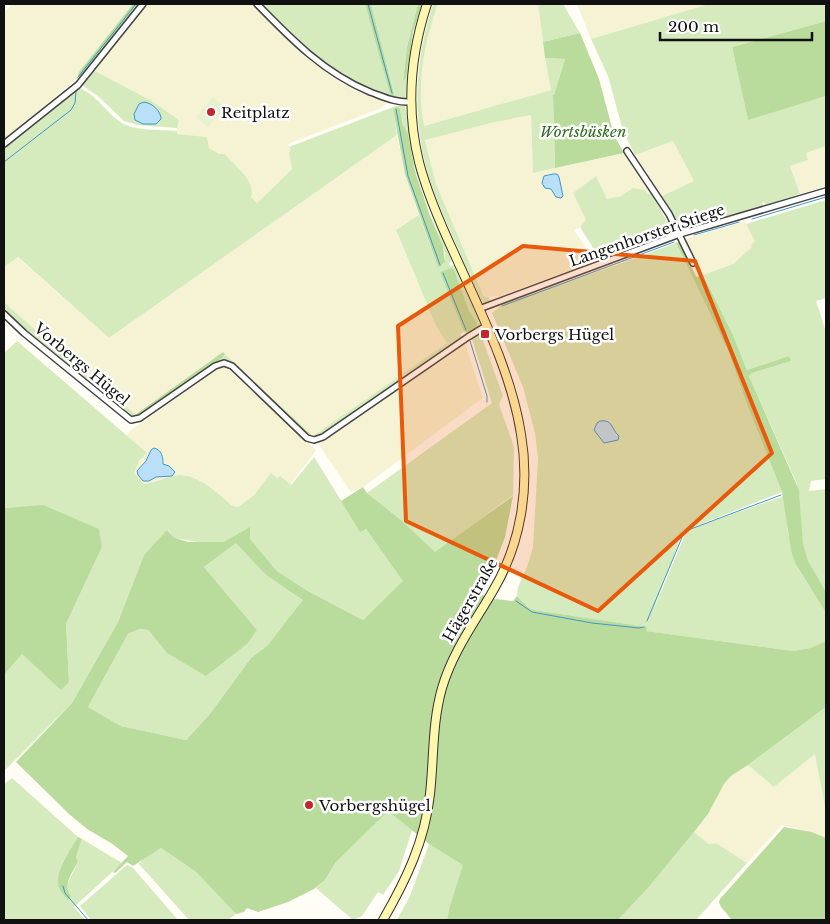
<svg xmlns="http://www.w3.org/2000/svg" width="830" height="924" font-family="'Libre Baskerville',serif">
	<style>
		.farmland { fill: #f6f3d4 }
		.green { fill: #d5ebbd; fill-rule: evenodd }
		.forest { fill: #b9dc9c; fill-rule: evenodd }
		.pitch { fill: #e6f2cf }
		.water { fill: #b9e0f7; stroke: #3f96cf }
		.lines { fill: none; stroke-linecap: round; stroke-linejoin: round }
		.stream { stroke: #3f96cf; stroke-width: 1 }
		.minor-casing { stroke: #444; stroke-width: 8 }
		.secondary-casing { stroke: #333; stroke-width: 10 }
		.minor { stroke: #fff; stroke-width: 5 }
		.secondary { stroke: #fff6b0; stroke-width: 8 }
		.marked { fill: #e8590c; fill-opacity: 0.2; stroke: #e8590c; stroke-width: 4; stroke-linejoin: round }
		.poi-dot { fill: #c4262e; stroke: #fff; stroke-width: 2 }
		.labels { text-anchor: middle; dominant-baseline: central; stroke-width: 5; stroke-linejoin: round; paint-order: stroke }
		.poi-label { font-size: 15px; fill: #111; stroke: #fff; text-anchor: start }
		.park-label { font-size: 15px; font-style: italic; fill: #2f6b1f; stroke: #fff }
		.street-label { font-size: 15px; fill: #111; stroke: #fff }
	</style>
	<rect width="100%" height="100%" fill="#fffdf5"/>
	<!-- farmland -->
	<path class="farmland" d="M 12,4 L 133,4 L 79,72 L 77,79 L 4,139 L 4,9 L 6,11 Z
		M 148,4 L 252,4 L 300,53 L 341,83 L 356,91 L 388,102 L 381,108 L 288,144 L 291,150 L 292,169 L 257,203 L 250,197 L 245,176 L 225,154 L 219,154 L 209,148 L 207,137 L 176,134 L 179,120 L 152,101 L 95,71 Z
		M 438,4 L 538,4 L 545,58 L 552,90 L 423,126 L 420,90 L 422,63 L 430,28 Z
		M 577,4 L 709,4 L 591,39 Z
		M 531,115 L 533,173 L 624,153 L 651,193 L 648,194 L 633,188 L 621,196 L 607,199 L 596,176 L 573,193 L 586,220 L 580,227 L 574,230 L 595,261 L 500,296 L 484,297 L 436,184 L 425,139 L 491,123 Z
		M 397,135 L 405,174 L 419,215 L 396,231 L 436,326 L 448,343 L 313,437 L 223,352 L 135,414 L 108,390 L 96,383 L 68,359 L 4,302 L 4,267 L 17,257 L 109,338 Z
		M 673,141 L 694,181 L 662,196 L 635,155 Z
		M 826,146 L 826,186 L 800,194 L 790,166 L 808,160 L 806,153 Z
		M 745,221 L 755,241 L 752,247 L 733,264 L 703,275 L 685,239 Z
		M 465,343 L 483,398 L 363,487 L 351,492 L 317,442 Z
		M 222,366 L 227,368 L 316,450 L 290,485 L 280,476 L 277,478 L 271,474 L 254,495 L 238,507 L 233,506 L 205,485 L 201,481 L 193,477 L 180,475 L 147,484 L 141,483 L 134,473 L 139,461 L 146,453 L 126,436 L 130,431 Z
		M 815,754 L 826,813 L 826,838 L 812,832 L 782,825 L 747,863 L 716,843 L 709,844 L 694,832 L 708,814 L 724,784 L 731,776 L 748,765 L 774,787 Z"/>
	<!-- green -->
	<path class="green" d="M 145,4 L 148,4 L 95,71 L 152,101 L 179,120 L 177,128 L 137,125 L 124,121 L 99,97 L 82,85 L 82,83 Z
		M 259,4 L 365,4 L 390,94 L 395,96 L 371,4 L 418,4 L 407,47 L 403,80 L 406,78 C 409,52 414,28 422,4 L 423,4 L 411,52 L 407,97 L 403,99 L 384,95 L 360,86 L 345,79 L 305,50 Z
		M 433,4 L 438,4 C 424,44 416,83 424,126 L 551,90 L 545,58 L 565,59 L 554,95 L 553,96 L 555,168 L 533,173 L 531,115 L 491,123 L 425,140 L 436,184 L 484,297 L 489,297 L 490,302 L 483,303 L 481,301 C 466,264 448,229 434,192 C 411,130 413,66 433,4 Z
		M 538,4 L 563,4 L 580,33 L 543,42 Z
		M 709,4 L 826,4 L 826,21 L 732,47 L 748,119 L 826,96 L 826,146 L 806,153 L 808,160 L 790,166 L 800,194 L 765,205 L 764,202 L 762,203 L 763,205 L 683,230 L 662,196 L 694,181 L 673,141 L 635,155 L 623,131 L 608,76 L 591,39 Z
		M 79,88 C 97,95 105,111 119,121 C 133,132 160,129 177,131 L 177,134 L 207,137 L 209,148 L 219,154 L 225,154 C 234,165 257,182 251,197 L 257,203 L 292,169 L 289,153 L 291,150 L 289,147 L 396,106 L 405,106 L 412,147 L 418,171 L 431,211 L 452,260 L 449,264 L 450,266 L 454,265 L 456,267 L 481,322 L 479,327 L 470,334 L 463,332 L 460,334 L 463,338 L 321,436 L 313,438 L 307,435 L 231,364 L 225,361 L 218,363 L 139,417 L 129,418 L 4,313 L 4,302 L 68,359 L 96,383 L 108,390 L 135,414 L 137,415 L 144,412 L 221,359 L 225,354 L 313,436 L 447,343 L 436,326 L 396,230 L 419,215 L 438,267 L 445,262 L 445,252 L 416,172 L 408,134 L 404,128 L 400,109 L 393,109 L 397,135 L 109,338 L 18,257 L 4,267 L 4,148 ZM 451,268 L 454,269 L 469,311 L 475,320 L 472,330 L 467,332 L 440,272 Z
		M 596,176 L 607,199 L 621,196 L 633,188 L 645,190 L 648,194 L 651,193 L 673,232 L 600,259 L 580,227 L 586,220 L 573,193 Z
		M 826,200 L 826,298 L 816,301 L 826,332 L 826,479 L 811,481 L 809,491 L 826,489 L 826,592 C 819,580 810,569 805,555 C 798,532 803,507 797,484 L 749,376 L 752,373 L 791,361 L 789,356 L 747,370 L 733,335 L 703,275 L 733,264 L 752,247 L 751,245 L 755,241 L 746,224 Z
		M 676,243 L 729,353 L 748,407 L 782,492 L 683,531 L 653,611 L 687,530 L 784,496 L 788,532 L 795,563 L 826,613 L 826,641 L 810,648 L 793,651 L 645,631 L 646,627 L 534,610 L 529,608 L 517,596 L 518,587 L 527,567 L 533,547 L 538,458 L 535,433 L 523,387 L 492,313 L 503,304 L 605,269 Z
		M 480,332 L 503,396 L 499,404 L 514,447 L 513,495 L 435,553 L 401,520 L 367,493 L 492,403 L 472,339 Z
		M 17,341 L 147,453 L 139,461 L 134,473 L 144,484 C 156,483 167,476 179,475 C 201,475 217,494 233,506 L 238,507 L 254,495 L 271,473 L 277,478 L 280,476 L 291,485 L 314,457 L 360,531 L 366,529 L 404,581 L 363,620 L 306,590 L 277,571 L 250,539 L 239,535 L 224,542 L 203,543 L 175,538 L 168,530 L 144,555 L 118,622 L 72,703 L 4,771 L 4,675 L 22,654 L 61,689 L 69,682 L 66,624 L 102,547 L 43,506 L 4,508 L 4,353 Z
		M 237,542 L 266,575 L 304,600 L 267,646 L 251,658 L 209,715 L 186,740 L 121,726 L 88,707 L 128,634 L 139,629 L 148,630 L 167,653 L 257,630 L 204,567 Z
		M 826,707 L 826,813 L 815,754 L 774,787 L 748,765 Z
		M 12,778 L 78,837 C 68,854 54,870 60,890 L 68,892 L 67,885 L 78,862 L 76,857 L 82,839 L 122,863 L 74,907 L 85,920 L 4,920 L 4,784 Z
		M 388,810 L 412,830 L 399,871 L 383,895 L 378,892 L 362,916 L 353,920 L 316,888 L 325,880 L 336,862 Z
		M 694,832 L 709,844 L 716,843 L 747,863 L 696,920 L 618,920 L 648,888 Z
		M 429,844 L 464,865 L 449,909 L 447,920 L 397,920 L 410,896 Z
		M 161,848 L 196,872 L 236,914 L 228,920 L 189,920 L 139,864 L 142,860 Z
		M 127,865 L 133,868 L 178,920 L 91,920 L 80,906 Z"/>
	<!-- forest -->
	<path class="forest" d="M 133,4 L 139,4 L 82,75 L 77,79 L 79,72 Z
		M 365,4 L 371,4 L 395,97 L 390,94 Z
		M 418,4 L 422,4 L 413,32 L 406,78 L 403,81 L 407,47 Z
		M 826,21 L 826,96 L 748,120 L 732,47 Z
		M 580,33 L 599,79 L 614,135 L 624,153 L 555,168 L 553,95 L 554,95 L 565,59 L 545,58 L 543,42 Z
		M 397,107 L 400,109 L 403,125 L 408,134 L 415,171 L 429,213 L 443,246 L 445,262 L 439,267 L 438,267 L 405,174 L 393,109 Z
		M 679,242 L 696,276 L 697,277 L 703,275 L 733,335 L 747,370 L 789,356 L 791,361 L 752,373 L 749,376 L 799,490 L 803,544 L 808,561 L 826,592 L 826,613 L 795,563 L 791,550 L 782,492 L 748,407 L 729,353 L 676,243 Z
		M 451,268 L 454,269 L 469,311 L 477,323 L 476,328 L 469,332 L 464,331 L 440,272 Z
		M 223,352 L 225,354 L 221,359 L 144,412 L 138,415 L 136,414 Z
		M 363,487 L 367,493 L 401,520 L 435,552 L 513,496 L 505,537 L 483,595 L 488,598 L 513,601 L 517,596 L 529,608 L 534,610 L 647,627 L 646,631 L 793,651 L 810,648 L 826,641 L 826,707 L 748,765 L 731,776 L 724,784 L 708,814 L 694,832 L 648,888 L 618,920 L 447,920 L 449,909 L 463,865 L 429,844 L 388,811 L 336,862 L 325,880 L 314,889 L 288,902 L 258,912 L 247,908 L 244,912 L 236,914 L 196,872 L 161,848 L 133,866 L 127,862 L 115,873 L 113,872 L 128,856 L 111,843 L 87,829 L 69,814 L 16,762 L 72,703 L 118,622 L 144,555 L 167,530 L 175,538 L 188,542 L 224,542 L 250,527 L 250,539 L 277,571 L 306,590 L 363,620 L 403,581 L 366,529 L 360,532 L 341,501 ZM 236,543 L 266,575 L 303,600 L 267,646 L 251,658 L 209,715 L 186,740 L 121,726 L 88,707 L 128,634 L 139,629 L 148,630 L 167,653 L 206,676 L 248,643 L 257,630 L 204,567 Z
		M 43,505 L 99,529 L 102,547 L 66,624 L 69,682 L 61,690 L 22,654 L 4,675 L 4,508 Z
		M 784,827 L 812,832 L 826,838 L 826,920 L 732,920 L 721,907 L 719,902 L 720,899 Z
		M 78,837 L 82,839 L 76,857 L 78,862 C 72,873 62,886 71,896 L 68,900 C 66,897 62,894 60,890 C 52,875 70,850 78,837 Z"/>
	<!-- pitch -->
	<path class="pitch" d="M 213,97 L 225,107 L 208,127 L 196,117 Z"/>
	<!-- water -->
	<path class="water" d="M 144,102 C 152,103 161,111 161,119 L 156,124 L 143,124 L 135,120 L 134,114 L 139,104 Z
		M 553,174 L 557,174 L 559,177 L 563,196 L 561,198 L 556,197 L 551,189 L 545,188 L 542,183 L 544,176 Z
		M 600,421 C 613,419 611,429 619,436 L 618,440 L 604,443 L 594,430 L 597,423 Z
		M 154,448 C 162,450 163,457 163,464 L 169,466 L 175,472 L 172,476 L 156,477 L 149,481 L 143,481 L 138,475 L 137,471 L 146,461 L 151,450 Z"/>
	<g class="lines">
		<!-- stream -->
		<path class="stream" d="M 368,4 L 392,93
			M 78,77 L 136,4
			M 396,109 L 408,176 L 440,265
			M 4,162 L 71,110 L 75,103 L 76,91
			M 752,219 L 826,197
			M 694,235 L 739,222
			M 443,273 L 466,330
			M 502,306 L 674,242
			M 470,341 L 487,396 L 487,402
			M 688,530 L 781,495
			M 516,601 L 532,612 L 592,623 L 639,628 L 644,627
			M 647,621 L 683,535
			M 63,886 L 65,893 L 88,920"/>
		<!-- minor casing -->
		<g class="minor-casing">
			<path id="minor" d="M 257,4 C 291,39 324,73 370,92 C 384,97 396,103 411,102
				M 4,144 L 78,85 L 143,4
				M 627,151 L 669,214 L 693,263
				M 479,309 L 680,234 L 826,191
				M 4,314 L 24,333 L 131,420 L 140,418 L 215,366 L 224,363 L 232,366 L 307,438 L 314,440 L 323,437 L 468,337 L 486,326"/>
		</g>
		<!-- secondary casing -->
		<g class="secondary-casing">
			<path id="secondary" d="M 383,920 C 406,880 425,841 430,794 C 434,758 432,723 442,688 C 453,651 475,622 494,589 C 521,543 530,487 521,434 C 511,371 480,311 454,253 C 440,223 427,193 419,162 C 406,109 410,56 427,4"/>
		</g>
		<!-- minor -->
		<use href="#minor" class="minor"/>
		<!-- secondary -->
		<use href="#secondary" class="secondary"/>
	</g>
	<!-- marked area -->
	<path class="marked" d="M 523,246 L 695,261 L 772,453 L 598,611 L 406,521 L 398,326 Z"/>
	<!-- markers -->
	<g class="poi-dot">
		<circle cx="211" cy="112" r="5"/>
		<rect x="480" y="329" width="10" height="10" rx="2.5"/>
		<circle cx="309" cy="805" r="5"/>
	</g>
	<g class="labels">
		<!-- poi labels -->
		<g class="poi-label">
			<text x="221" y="112">Reitplatz</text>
			<text x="495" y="334">Vorbergs Hügel</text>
			<text x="319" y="805">Vorbergshügel</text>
		</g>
		<!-- park labels -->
		<g class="park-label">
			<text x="583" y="131">Wortsbüsken</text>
		</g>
		<!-- street labels -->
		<g class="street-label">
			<text transform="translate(647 235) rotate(-19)">Langenhorster Stiege</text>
			<text transform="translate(82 364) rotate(40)">Vorbergs Hügel</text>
			<text transform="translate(470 600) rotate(-60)">Hägerstraße</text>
		</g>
	</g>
	<!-- border -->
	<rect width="830" height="924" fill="none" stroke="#111111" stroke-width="10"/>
	<!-- scale -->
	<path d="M660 32v8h152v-8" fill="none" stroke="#111111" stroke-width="2.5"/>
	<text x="668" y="32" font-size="15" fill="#111111" stroke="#ffffff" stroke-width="4" paint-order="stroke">200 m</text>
</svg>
